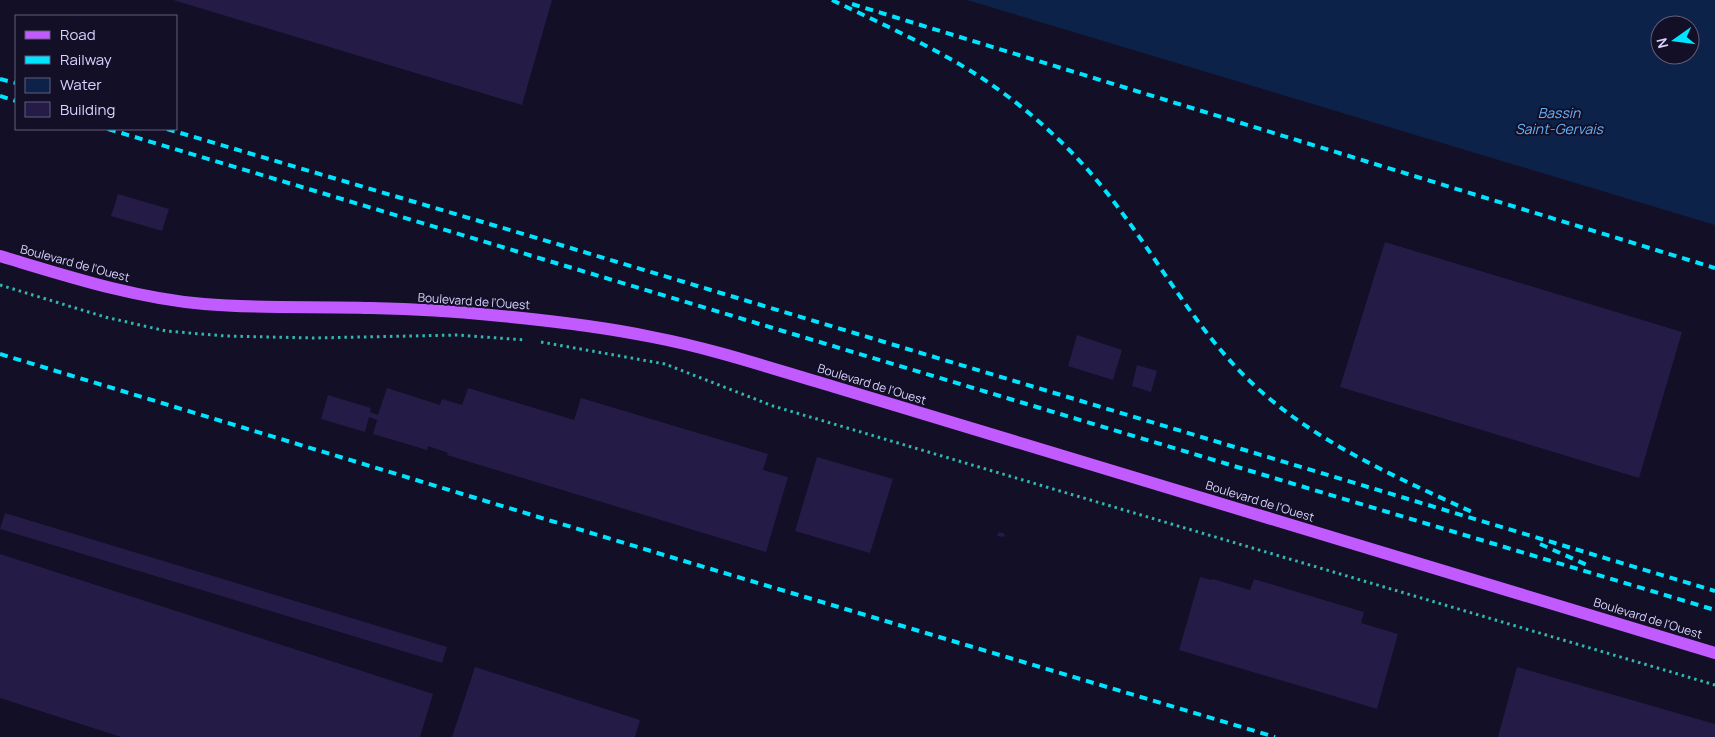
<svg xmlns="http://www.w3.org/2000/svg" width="1715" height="737" font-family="Manrope,sans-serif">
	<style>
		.water { fill: #0c2248; fill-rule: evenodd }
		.pier { fill: #130f26 }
		.building { fill: #241b47 }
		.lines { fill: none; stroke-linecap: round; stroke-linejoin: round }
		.path { stroke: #2fb8b0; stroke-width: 3; stroke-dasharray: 2.5 4; stroke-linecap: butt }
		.major { stroke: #c25bff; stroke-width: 12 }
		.rail { stroke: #00e5ff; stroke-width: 4; stroke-dasharray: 8 6; stroke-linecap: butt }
		.labels { text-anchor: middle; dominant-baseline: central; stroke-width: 4; stroke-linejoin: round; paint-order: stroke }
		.street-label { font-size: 12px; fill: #d9d4ff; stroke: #130f26 }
		.water-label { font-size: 14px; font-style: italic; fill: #62b6ff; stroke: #130f26 }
	</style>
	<rect width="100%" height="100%" fill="#130f26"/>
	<!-- water -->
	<path class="water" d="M 742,0 L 1715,0 L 1715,294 ZM 1660,25 L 1690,25 L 1690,55 L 1660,55 Z"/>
	<!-- pier -->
	<path class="pier" d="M 742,0 L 967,0 L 1715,225 L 1715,294 Z"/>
	<!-- building -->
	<path class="building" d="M 173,0 L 552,0 L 522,105 Z
		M 118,194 L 169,209 L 162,231 L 111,216 Z
		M 1385,242 L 1682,332 L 1639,478 L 1340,387 Z
		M 1077,335 L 1122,350 L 1113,380 L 1068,366 Z
		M 1137,365 L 1157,371 L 1151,392 L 1132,386 Z
		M 387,388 L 440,405 L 442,399 L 462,405 L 468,388 L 574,420 L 581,398 L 768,454 L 763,470 L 788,477 L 766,552 L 447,455 L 448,453 L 428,446 L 427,450 L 373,434 L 377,420 L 369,417 L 365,432 L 321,419 L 328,395 L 371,408 L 370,412 L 378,415 Z
		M 817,457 L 893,479 L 870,553 L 795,531 Z
		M 5,513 L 447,647 L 442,663 L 0,529 Z
		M 999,532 L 1005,534 L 1004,537 L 997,536 Z
		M 0,554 L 433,694 L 420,737 L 121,737 L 0,698 Z
		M 1200,577 L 1212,580 L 1213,579 L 1250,590 L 1254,579 L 1364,612 L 1361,623 L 1398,634 L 1377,709 L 1179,650 Z
		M 475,667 L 640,720 L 635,737 L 452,737 Z
		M 1517,667 L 1715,724 L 1715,737 L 1498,737 Z"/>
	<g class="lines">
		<!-- path -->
		<path class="path" d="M 0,285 L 105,317 L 166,331 L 225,336 L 314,338 L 458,335 L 525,340
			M 541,342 L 665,364 L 773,406 L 1715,685"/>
		<!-- major -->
		<path class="major" d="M 0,256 C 67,276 134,298 204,304 C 260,309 315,306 371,308 C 411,309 451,311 491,315 C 545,320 599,326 652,337 C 715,349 776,370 838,388 L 1715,653"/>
		<!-- rail -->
		<path class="rail" d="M 832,0 C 880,23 929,45 974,73 C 1018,101 1060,137 1094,177 C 1151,244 1190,326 1255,386 C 1317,443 1396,477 1472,512
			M 852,4 L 1715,268
			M 0,79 L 16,83
			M 0,96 L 16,101
			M 108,129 L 1715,610
			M 167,129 L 564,246 L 1715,591
			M 0,354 L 664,555 L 1275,737
			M 1540,544 L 1587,565"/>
	</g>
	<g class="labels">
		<!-- street labels -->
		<g class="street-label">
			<text transform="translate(75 263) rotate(15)">Boulevard de l'Ouest</text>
			<text transform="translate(474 301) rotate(4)">Boulevard de l'Ouest</text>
			<text transform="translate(872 384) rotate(17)">Boulevard de l'Ouest</text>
			<text transform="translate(1260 501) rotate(17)">Boulevard de l'Ouest</text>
			<text transform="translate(1648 618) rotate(17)">Boulevard de l'Ouest</text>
		</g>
		<!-- water labels -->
		<g class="water-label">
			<text x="1559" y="112">Bassin<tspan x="1559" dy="16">Saint-Gervais</tspan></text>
		</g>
	</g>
	<!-- legend -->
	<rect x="15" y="15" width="162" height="115" fill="#130f26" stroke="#625e7d"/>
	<rect x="25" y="31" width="25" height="8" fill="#c25bff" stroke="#625e7d"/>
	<text x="60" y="40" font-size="15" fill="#d9d4ff">Road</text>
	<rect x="25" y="56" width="25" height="8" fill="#00e5ff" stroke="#625e7d"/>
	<text x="60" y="65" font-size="15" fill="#d9d4ff">Railway</text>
	<rect x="25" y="78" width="25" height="15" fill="#0c2248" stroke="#625e7d"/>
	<text x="60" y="90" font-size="15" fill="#d9d4ff">Water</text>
	<rect x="25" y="102" width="25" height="15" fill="#241b47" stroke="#625e7d"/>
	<text x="60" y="115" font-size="15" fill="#d9d4ff">Building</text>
	<!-- north arrow -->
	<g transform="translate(1675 40) rotate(256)"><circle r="24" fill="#130f26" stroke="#625e7d"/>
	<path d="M0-4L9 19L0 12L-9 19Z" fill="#00e5ff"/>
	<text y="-8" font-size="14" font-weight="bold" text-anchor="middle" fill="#d9d4ff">N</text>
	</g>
</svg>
